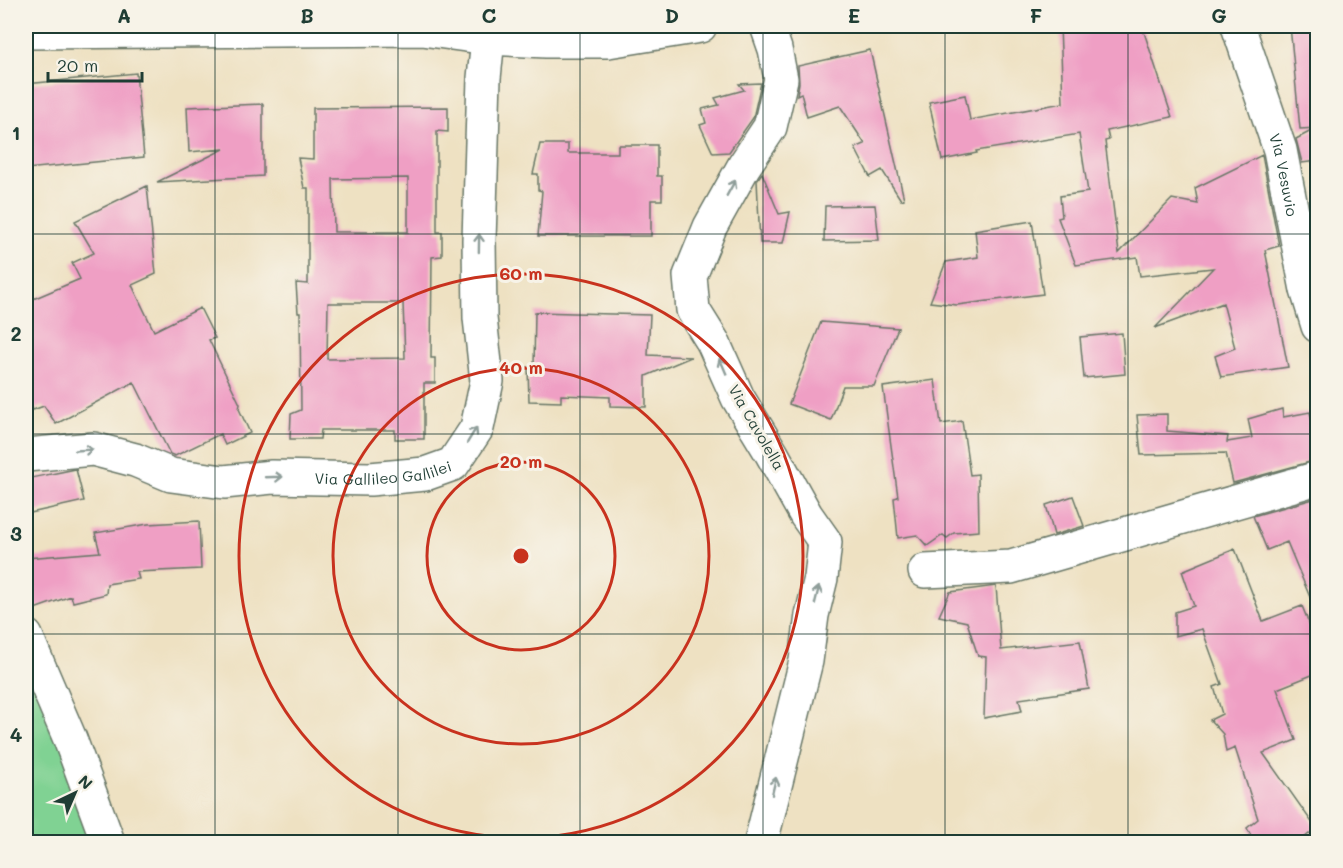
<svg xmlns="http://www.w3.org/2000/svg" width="1343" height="868" font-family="Mali,sans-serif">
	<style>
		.green { fill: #80d293; stroke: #508864; stroke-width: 1.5 }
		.building { fill: #ef9fc4; fill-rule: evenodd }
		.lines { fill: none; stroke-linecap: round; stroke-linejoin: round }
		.minor-casing { stroke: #677666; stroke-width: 36 }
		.minor { stroke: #fff; stroke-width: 33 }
		.oneway { stroke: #8f9e9a }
		.grid { fill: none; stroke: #1f3d34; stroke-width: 1.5; stroke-opacity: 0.55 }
		.ring { fill: none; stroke: #c8321e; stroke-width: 3 }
		.labels { text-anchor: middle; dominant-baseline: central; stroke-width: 6; stroke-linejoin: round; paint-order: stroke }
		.street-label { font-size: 15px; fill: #1f3d34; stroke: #f7f3e8 }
		.centre { fill: #c8321e; stroke: #f7f3e8; stroke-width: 3 }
		.ring-label { font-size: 18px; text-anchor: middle; font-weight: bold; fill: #c8321e; stroke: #f7f3e8; stroke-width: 6; stroke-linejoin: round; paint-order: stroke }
		.neatline { fill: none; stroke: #1f3d34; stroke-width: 2 }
		.grid-label { font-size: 20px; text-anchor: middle; font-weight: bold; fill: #1f3d34 }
	</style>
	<rect width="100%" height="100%" fill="#f7f3e8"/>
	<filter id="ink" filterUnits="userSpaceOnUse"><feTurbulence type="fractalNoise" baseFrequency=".0167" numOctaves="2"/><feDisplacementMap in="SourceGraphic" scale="12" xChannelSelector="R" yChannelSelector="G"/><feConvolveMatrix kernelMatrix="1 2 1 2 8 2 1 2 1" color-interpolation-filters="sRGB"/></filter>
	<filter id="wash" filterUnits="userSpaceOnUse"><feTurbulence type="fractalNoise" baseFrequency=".008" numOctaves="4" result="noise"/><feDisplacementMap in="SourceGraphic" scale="24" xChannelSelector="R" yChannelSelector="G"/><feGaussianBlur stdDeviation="1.35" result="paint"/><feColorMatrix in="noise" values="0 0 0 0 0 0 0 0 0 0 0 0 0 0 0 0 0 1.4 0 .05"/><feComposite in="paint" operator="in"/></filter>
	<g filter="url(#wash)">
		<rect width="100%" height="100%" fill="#eee1c2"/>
		<!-- green -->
		<path class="green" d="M 26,615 L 87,747 L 120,842 L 26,842 Z"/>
		<g id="blocks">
			<!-- building -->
			<path class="building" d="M 1060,26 L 1142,26 L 1172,117 L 1107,131 L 1109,140 L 1105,141 L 1119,253 L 1172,199 L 1198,204 L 1195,188 L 1262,155 L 1279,246 L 1265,250 L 1288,367 L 1221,377 L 1215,356 L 1235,348 L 1223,303 L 1155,328 L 1213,268 L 1140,276 L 1137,257 L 1076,265 L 1058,218 L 1062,217 L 1060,196 L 1088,192 L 1079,134 L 976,151 L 977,153 L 942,160 L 929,102 L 965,95 L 970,120 L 1063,103 Z
				M 1290,26 L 1317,26 L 1317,128 L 1300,129 Z
				M 870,50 L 904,199 L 901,200 L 882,170 L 870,177 L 855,148 L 865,144 L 840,106 L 807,117 L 801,93 L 797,95 L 799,83 L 798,66 Z
				M 136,73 L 144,157 L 26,169 L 26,84 Z
				M 761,83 L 753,118 L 729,152 L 713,153 L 700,125 L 706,123 L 702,109 L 719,105 L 715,98 L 744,90 L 739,84 Z
				M 263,104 L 263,176 L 157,182 L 224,149 L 189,152 L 187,107 Z
				M 448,107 L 448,132 L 437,131 L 437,232 L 442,232 L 442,256 L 432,257 L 431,358 L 435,358 L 435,383 L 424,383 L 424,439 L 395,439 L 395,430 L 321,430 L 320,439 L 290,439 L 291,414 L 301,410 L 300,313 L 298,313 L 296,283 L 308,284 L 308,188 L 304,188 L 298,158 L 313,159 L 313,108 ZM 408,178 L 408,232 L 334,232 L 333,179 ZM 328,303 L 403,303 L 405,358 L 327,359 Z
				M 1317,128 L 1317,161 L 1302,163 L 1296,139 Z
				M 540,144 L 568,144 L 568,153 L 618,153 L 618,145 L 657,145 L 657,176 L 662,176 L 662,200 L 651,200 L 651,236 L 538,236 L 542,191 L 538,190 L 538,174 L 533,174 Z
				M 762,173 L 779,214 L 790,212 L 783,243 L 760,243 L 757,180 Z
				M 147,186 L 156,274 L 132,285 L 154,331 L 200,308 L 215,338 L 209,340 L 240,404 L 239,409 L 250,433 L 225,445 L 220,434 L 175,456 L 170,454 L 134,382 L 56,424 L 44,406 L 33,410 L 26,395 L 26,302 L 80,279 L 72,263 L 94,253 L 75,221 Z
				M 875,205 L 879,240 L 824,241 L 825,206 Z
				M 1032,221 L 1043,294 L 957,305 L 930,302 L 946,262 L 978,257 L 975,230 Z
				M 535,312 L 650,315 L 648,355 L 691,357 L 646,376 L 646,407 L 610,406 L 610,397 L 561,395 L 561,402 L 529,401 L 528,367 L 534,367 Z
				M 821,322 L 898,328 L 874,386 L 843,386 L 831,420 L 789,404 Z
				M 1122,333 L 1125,374 L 1084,378 L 1080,337 Z
				M 935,380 L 941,424 L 962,421 L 970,475 L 978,474 L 979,531 L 954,533 L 947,538 L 943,535 L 927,546 L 917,535 L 898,538 L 894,498 L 898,497 L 883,387 Z
				M 1282,409 L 1283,417 L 1310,412 L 1317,447 L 1317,460 L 1233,483 L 1226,453 L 1141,455 L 1137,415 L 1167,414 L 1167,431 L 1228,436 L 1227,442 L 1252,438 L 1248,419 Z
				M 76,469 L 84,501 L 26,514 L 26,479 Z
				M 1073,496 L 1084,526 L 1054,535 L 1046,505 Z
				M 1317,498 L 1317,614 L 1287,542 L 1267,550 L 1253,516 Z
				M 199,521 L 201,569 L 137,572 L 139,579 L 107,584 L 106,594 L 73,602 L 71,596 L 26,612 L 26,558 L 100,552 L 95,533 L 148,524 Z
				M 1235,549 L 1263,621 L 1302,606 L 1317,643 L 1317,673 L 1277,689 L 1296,740 L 1263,753 L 1316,828 L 1298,843 L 1255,843 L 1247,828 L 1258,819 L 1235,748 L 1226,752 L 1223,734 L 1210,720 L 1222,714 L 1214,687 L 1222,684 L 1202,629 L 1175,636 L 1175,612 L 1194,606 L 1182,571 Z
				M 996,586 L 1001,650 L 1080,641 L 1089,689 L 1019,699 L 1022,711 L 984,718 L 986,657 L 978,656 L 967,622 L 939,616 L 950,592 Z"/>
		</g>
	</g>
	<g filter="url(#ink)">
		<use href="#blocks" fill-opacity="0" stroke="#677666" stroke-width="1.5"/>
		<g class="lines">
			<!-- minor casing -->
			<g class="minor-casing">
				<g id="minor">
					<path id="s1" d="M 1238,26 L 1280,150 L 1307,290 L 1318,326"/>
					<path d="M 26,32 L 422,29 L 488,38 L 546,41 L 608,41 L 700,26"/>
					<path id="s2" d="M 26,455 L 93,449 L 135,460 L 171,475 L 224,482 L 272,477 L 370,479 L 425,474 L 453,464 L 477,428 L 487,381 L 480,318 L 479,240 L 484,78 L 488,38"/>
					<path d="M 925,571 L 1011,567 L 1318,478"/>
					<path d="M 26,636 L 70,739 L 108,842"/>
					<path d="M 761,842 L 806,661 L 812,615 L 821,578 L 825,542 L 806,515 L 772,454 L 738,398 L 713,342 L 693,310 L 690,276 L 710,227 L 744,166 L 770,127 L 781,79 L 775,49 L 767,26"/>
				</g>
			</g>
			<!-- minor -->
			<use href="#minor" class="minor"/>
		</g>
		<!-- one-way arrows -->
		<defs><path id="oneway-shaft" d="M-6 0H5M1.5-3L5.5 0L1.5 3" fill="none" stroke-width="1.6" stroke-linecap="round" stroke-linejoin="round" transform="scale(1.5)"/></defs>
		<g class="oneway">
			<use href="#oneway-shaft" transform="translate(731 188) rotate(-61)"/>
			<use href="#oneway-shaft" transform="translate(479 243) rotate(-89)"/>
			<use href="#oneway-shaft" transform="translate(723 366) rotate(-113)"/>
			<use href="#oneway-shaft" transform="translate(472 435) rotate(-59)"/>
			<use href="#oneway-shaft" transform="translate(84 450) rotate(-3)"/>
			<use href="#oneway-shaft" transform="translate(274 477) rotate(-2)"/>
			<use href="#oneway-shaft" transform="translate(817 595) rotate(-76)"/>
			<use href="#oneway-shaft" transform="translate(774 786) rotate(-77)"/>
		</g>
	</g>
	<!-- grid -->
	<path class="grid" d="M 215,26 L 215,842M 398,26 L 398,842M 580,26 L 580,842M 763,26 L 763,842M 945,26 L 945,842M 1128,26 L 1128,842M 26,234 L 1318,234M 26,434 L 1318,434M 26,634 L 1318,634"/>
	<!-- distance rings -->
	<g class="ring">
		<circle cx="521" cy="556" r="94"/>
		<circle cx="521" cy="556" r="188"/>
		<circle cx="521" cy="556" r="282"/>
	</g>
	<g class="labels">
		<!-- street labels -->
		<g class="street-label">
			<text stroke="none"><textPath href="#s1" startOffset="156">Via Vesuvio</textPath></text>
			<text transform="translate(757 427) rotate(60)">Via Cavolella</text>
			<text stroke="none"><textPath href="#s2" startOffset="363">Via Gallileo Gallilei</textPath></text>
		</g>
	</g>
	<circle cx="521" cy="556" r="9" class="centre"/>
	<g class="ring-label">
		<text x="521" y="280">60 m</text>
		<text x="521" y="374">40 m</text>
		<text x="521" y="468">20 m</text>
	</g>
	<!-- margin -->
	<rect width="1343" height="868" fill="none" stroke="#f7f3e8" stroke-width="66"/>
	<!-- north arrow -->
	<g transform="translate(75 793) rotate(44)" stroke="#f7f3e8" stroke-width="4.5" paint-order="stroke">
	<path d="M0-4.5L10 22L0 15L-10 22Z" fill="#1f3d34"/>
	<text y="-9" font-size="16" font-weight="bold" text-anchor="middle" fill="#1f3d34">N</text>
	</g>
	<!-- scale -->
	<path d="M48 72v9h94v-9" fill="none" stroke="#1f3d34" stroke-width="3"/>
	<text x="57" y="72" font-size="18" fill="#1f3d34" stroke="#f7f3e8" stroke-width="4.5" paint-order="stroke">20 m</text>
	<rect x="33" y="33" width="1277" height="802" class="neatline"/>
	<g class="grid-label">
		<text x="124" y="23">A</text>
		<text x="307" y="23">B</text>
		<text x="489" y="23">C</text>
		<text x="672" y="23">D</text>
		<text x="854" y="23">E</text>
		<text x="1036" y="23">F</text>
		<text x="1219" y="23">G</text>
		<text x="16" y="140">1</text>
		<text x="16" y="341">2</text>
		<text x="16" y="541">3</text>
		<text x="16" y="742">4</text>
	</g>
</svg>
